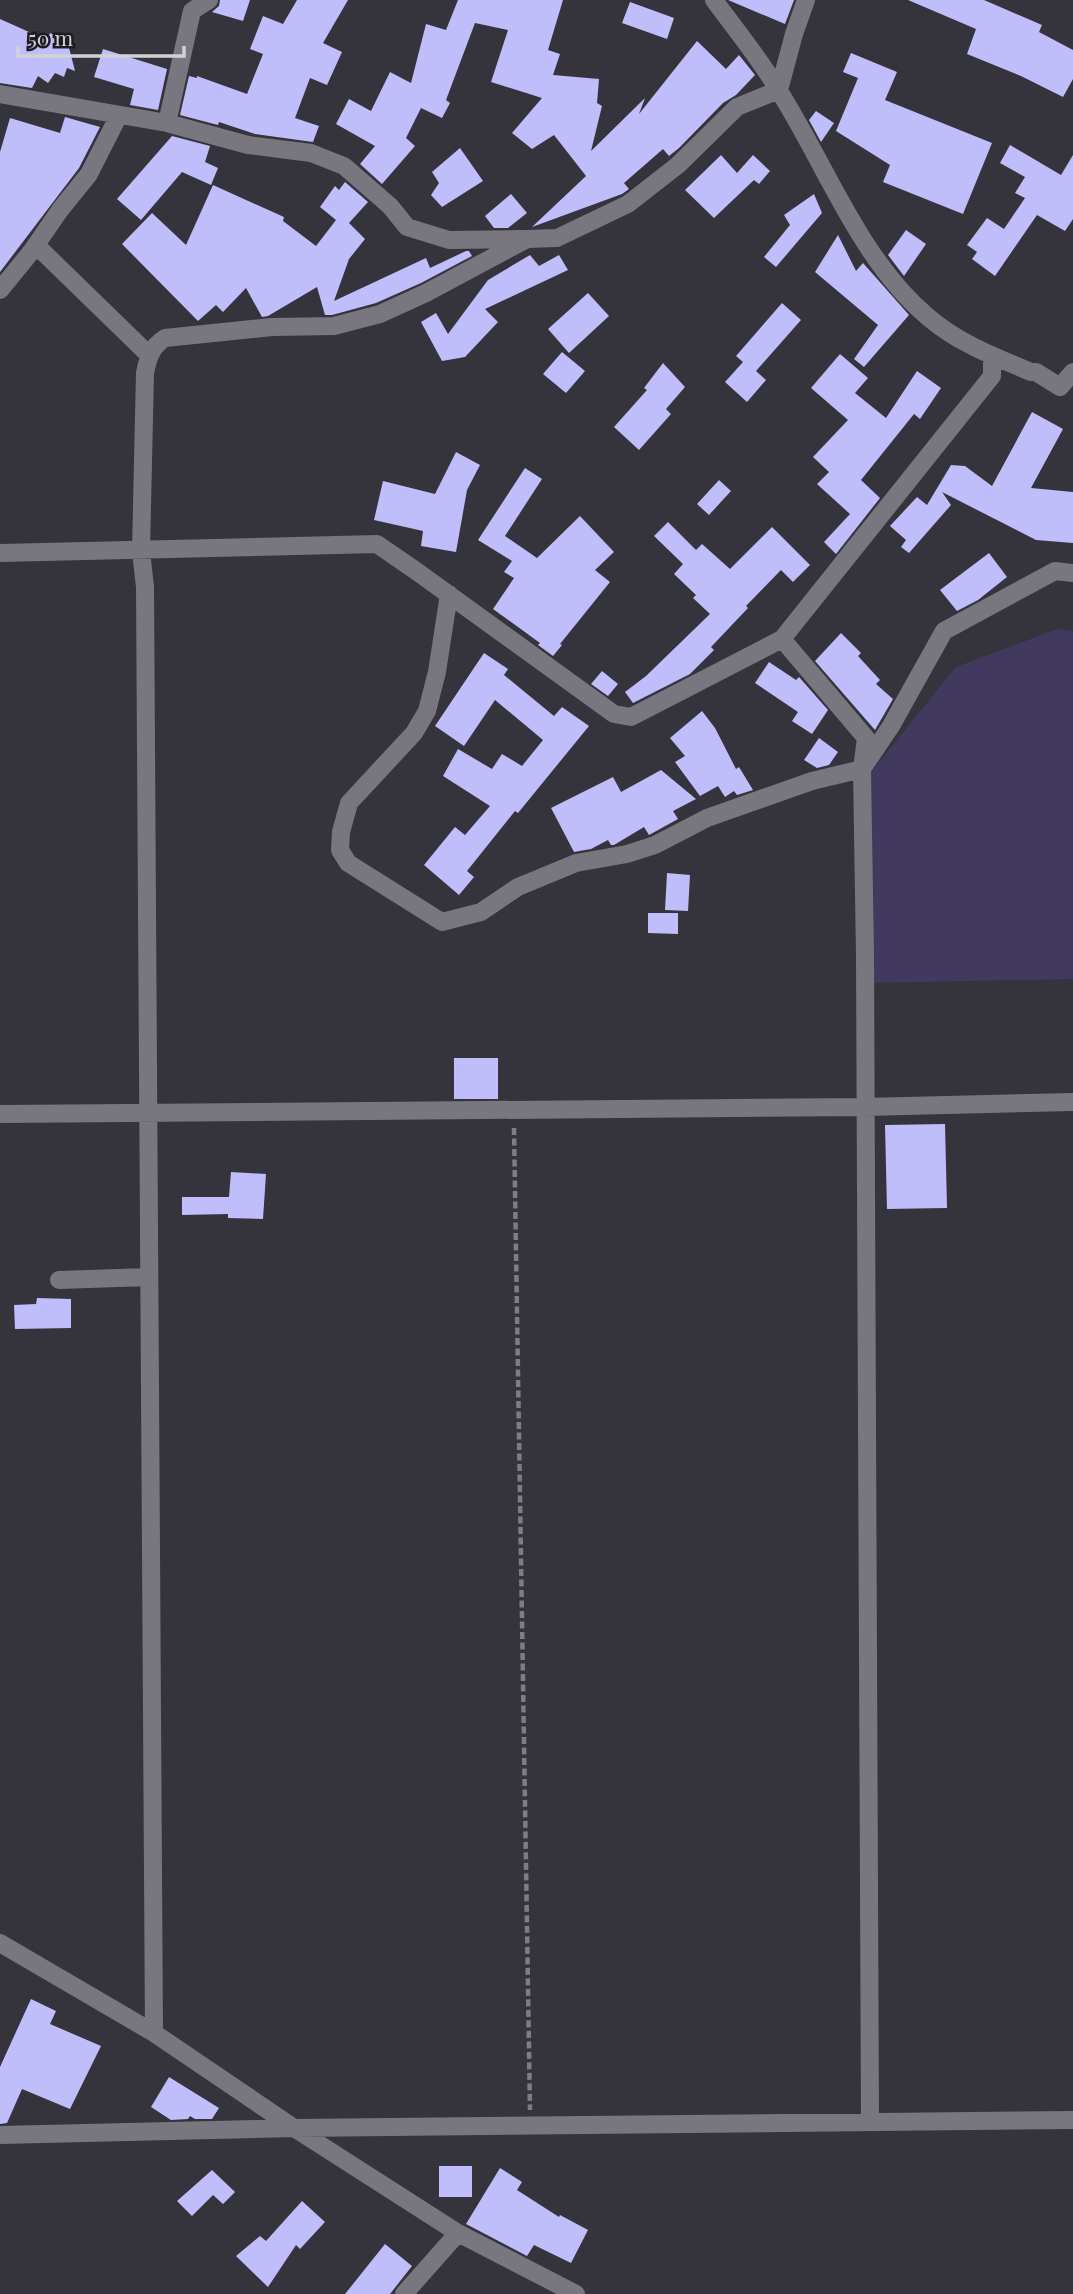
<svg xmlns="http://www.w3.org/2000/svg" width="1073" height="2294" font-family="'Playfair Display',serif">
	<style>
		.green { fill: #41395e }
		.building { fill: #c0bdfb }
		.lines { fill: none; stroke-linecap: round; stroke-linejoin: round }
		.path { stroke: #7e7d84; stroke-width: 4.5; stroke-dasharray: 7 3.5; stroke-linecap: butt }
		.minor { stroke: #78767f; stroke-width: 18 }
	</style>
	<rect width="100%" height="100%" fill="#35343c"/>
	<!-- green -->
	<path class="green" d="M 1057,629 L 1073,631 L 1073,979 L 873,983 L 871,772 L 956,667 Z"/>
	<!-- building -->
	<path class="building" d="M 220,0 L 250,0 L 243,21 L 212,12 L 219,6 Z
		M 297,0 L 348,0 L 323,43 L 342,52 L 327,85 L 310,78 L 295,118 L 319,126 L 313,142 L 255,134 L 219,122 L 218,125 L 180,115 L 189,76 L 197,78 L 197,76 L 247,94 L 263,54 L 250,49 L 263,16 L 283,24 Z
		M 458,0 L 563,0 L 548,50 L 560,54 L 553,75 L 599,79 L 597,103 L 602,106 L 591,151 L 645,98 L 639,114 L 697,41 L 726,69 L 739,55 L 755,75 L 736,95 L 723,103 L 679,148 L 669,156 L 663,149 L 624,183 L 629,189 L 622,194 L 532,227 L 586,176 L 554,135 L 532,149 L 512,133 L 542,98 L 491,82 L 508,30 L 475,23 L 446,100 L 450,103 L 442,118 L 421,108 L 406,138 L 415,146 L 382,184 L 360,164 L 375,146 L 336,124 L 349,99 L 371,111 L 390,72 L 411,83 L 426,24 L 446,30 Z
		M 728,0 L 794,0 L 785,24 Z
		M 908,0 L 984,0 L 1042,25 L 1039,32 L 1073,50 L 1073,79 L 1063,97 L 1021,76 L 967,54 L 976,29 Z
		M 630,2 L 674,18 L 667,39 L 622,23 Z
		M 0,19 L 47,40 L 50,33 L 67,40 L 75,71 L 67,68 L 64,77 L 55,73 L 48,83 L 38,76 L 32,88 L 0,83 Z
		M 103,49 L 167,69 L 158,110 L 130,105 L 134,89 L 94,77 Z
		M 851,53 L 897,72 L 885,100 L 992,143 L 963,214 L 883,182 L 890,165 L 836,131 L 858,78 L 843,72 Z
		M 816,111 L 834,123 L 821,142 L 809,120 Z
		M 65,117 L 100,127 L 79,168 L 0,272 L 0,152 L 10,118 L 60,133 Z
		M 172,136 L 210,146 L 205,162 L 218,168 L 211,185 L 182,172 L 141,220 L 117,199 Z
		M 1010,145 L 1061,175 L 1073,155 L 1073,219 L 1065,231 L 1037,215 L 995,276 L 972,259 L 977,252 L 967,245 L 987,218 L 1004,229 L 1025,198 L 1015,193 L 1025,177 L 1000,163 Z
		M 460,148 L 483,181 L 442,207 L 431,195 L 439,183 L 432,172 Z
		M 721,155 L 737,173 L 753,155 L 770,171 L 759,184 L 754,180 L 714,218 L 685,190 Z
		M 345,182 L 368,202 L 349,223 L 365,239 L 349,259 L 334,301 L 426,258 L 430,268 L 466,251 L 469,251 L 472,256 L 421,283 L 376,303 L 332,315 L 325,315 L 317,287 L 268,316 L 262,317 L 246,288 L 223,312 L 216,305 L 198,321 L 122,244 L 152,213 L 186,245 L 213,185 L 284,217 L 283,221 L 316,246 L 336,220 L 320,207 L 335,186 L 339,190 Z
		M 511,194 L 527,213 L 508,228 L 494,228 L 485,216 Z
		M 814,194 L 822,213 L 776,267 L 764,257 L 790,225 L 784,215 Z
		M 906,230 L 926,244 L 904,276 L 888,255 Z
		M 838,235 L 856,271 L 863,263 L 909,315 L 864,367 L 854,359 L 878,325 L 815,272 Z
		M 530,255 L 539,266 L 559,255 L 568,270 L 485,309 L 498,322 L 465,357 L 442,361 L 421,322 L 436,313 L 448,334 L 488,280 Z
		M 588,293 L 609,316 L 569,353 L 548,329 Z
		M 782,303 L 801,320 L 756,371 L 766,380 L 747,402 L 725,382 L 743,362 L 736,356 Z
		M 562,352 L 585,371 L 566,393 L 543,374 Z
		M 840,354 L 868,378 L 855,393 L 886,418 L 917,371 L 941,388 L 920,419 L 914,414 L 861,480 L 880,498 L 836,554 L 824,542 L 850,514 L 817,484 L 829,472 L 813,457 L 848,420 L 811,388 Z
		M 663,363 L 685,387 L 666,409 L 671,414 L 639,450 L 614,427 L 647,390 L 644,388 Z
		M 1032,412 L 1063,429 L 1031,488 L 1073,492 L 1073,543 L 1036,540 L 942,492 L 951,505 L 909,553 L 901,547 L 906,540 L 890,526 L 917,497 L 927,505 L 951,465 L 965,466 L 992,486 Z
		M 456,452 L 480,465 L 467,490 L 456,552 L 421,546 L 423,531 L 374,520 L 383,481 L 435,494 Z
		M 525,468 L 542,479 L 505,536 L 537,558 L 580,516 L 614,552 L 595,570 L 610,582 L 560,644 L 562,645 L 553,656 L 538,645 L 540,643 L 493,609 L 514,578 L 504,572 L 512,561 L 478,540 Z
		M 719,480 L 731,491 L 709,515 L 697,504 Z
		M 668,522 L 696,550 L 702,544 L 730,569 L 772,527 L 810,565 L 793,582 L 781,570 L 746,606 L 748,608 L 711,647 L 714,650 L 690,674 L 633,703 L 625,692 L 646,676 L 710,614 L 693,598 L 696,595 L 674,574 L 683,564 L 654,536 Z
		M 989,553 L 1007,577 L 978,600 L 957,611 L 940,590 Z
		M 841,633 L 861,653 L 858,656 L 880,680 L 876,684 L 893,699 L 875,730 L 815,661 Z
		M 484,653 L 508,669 L 504,675 L 554,716 L 562,707 L 589,726 L 518,813 L 515,811 L 467,871 L 474,877 L 459,895 L 424,865 L 455,827 L 465,835 L 490,806 L 443,776 L 458,749 L 492,769 L 502,754 L 522,766 L 543,740 L 495,700 L 464,746 L 435,726 Z
		M 769,662 L 796,680 L 799,677 L 828,710 L 812,734 L 792,721 L 798,712 L 755,683 Z
		M 602,671 L 618,684 L 608,696 L 591,684 Z
		M 702,711 L 715,728 L 736,769 L 739,767 L 753,790 L 737,795 L 734,791 L 725,797 L 718,786 L 700,796 L 675,762 L 685,756 L 670,738 Z
		M 819,738 L 838,752 L 829,765 L 817,768 L 804,760 Z
		M 661,770 L 696,799 L 673,811 L 678,819 L 649,835 L 644,827 L 614,845 L 611,845 L 608,840 L 591,849 L 574,852 L 551,808 L 613,777 L 621,792 Z
		M 667,873 L 690,875 L 688,911 L 665,910 Z
		M 648,913 L 678,913 L 678,934 L 648,933 Z
		M 454,1058 L 498,1058 L 498,1099 L 454,1099 Z
		M 945,1124 L 947,1208 L 887,1209 L 885,1125 Z
		M 231,1172 L 266,1174 L 263,1219 L 228,1218 L 228,1214 L 182,1215 L 182,1197 L 229,1197 Z
		M 37,1298 L 71,1299 L 71,1328 L 15,1329 L 14,1305 L 36,1304 Z
		M 31,1999 L 56,2011 L 50,2024 L 101,2046 L 70,2109 L 22,2089 L 7,2123 L 0,2124 L 0,2067 Z
		M 169,2077 L 219,2108 L 212,2119 L 195,2119 L 190,2116 L 188,2119 L 171,2120 L 151,2107 Z
		M 439,2166 L 472,2166 L 472,2197 L 439,2197 Z
		M 500,2168 L 522,2182 L 517,2190 L 559,2217 L 560,2215 L 588,2230 L 571,2263 L 534,2245 L 527,2256 L 466,2224 Z
		M 212,2170 L 235,2192 L 223,2204 L 213,2195 L 192,2216 L 177,2201 Z
		M 302,2201 L 325,2222 L 300,2249 L 296,2245 L 268,2287 L 236,2256 L 260,2236 L 266,2241 Z
		M 385,2244 L 412,2266 L 390,2294 L 345,2294 Z"/>
	<g class="lines">
		<!-- path -->
		<path class="path" d="M 514,1128 L 530,2110"/>
		<!-- minor -->
		<path class="minor" d="M 714,0 C 736,30 760,59 779,91 C 826,165 860,260 928,317 C 958,343 995,357 1031,372 L 1036,372 L 1060,387 L 1073,372
			M 779,90 L 794,34 L 806,0
			M 0,94 L 167,123 L 248,145 L 311,153 L 344,166 L 390,206 L 407,227 L 449,240 L 524,239
			M 167,123 L 192,11 L 209,0
			M 31,252 L 60,210 L 89,174 L 119,115
			M 0,290 L 31,252 L 40,249 L 149,355
			M 0,553 L 377,544 L 419,573 L 614,714 L 631,717 L 782,639 L 992,376 L 992,355
			M 449,594 L 437,672 L 427,711 L 414,733 L 349,803 L 341,832 L 340,850 L 348,863 L 442,922 L 481,912 L 518,887 L 576,863 L 627,854 L 655,845 L 707,818 L 812,781 L 862,769 L 891,726 L 944,631 L 1055,571 L 1073,573
			M 782,639 L 866,738 L 862,769 L 865,956 L 870,2121
			M 0,1114 L 865,1107 L 1073,1102
			M 59,1280 L 149,1277
			M 0,1943 L 154,2033 L 294,2128 L 458,2233 L 576,2294
			M 154,2033 L 145,587 L 141,551 L 145,373 C 148,358 151,347 165,338 L 272,327 L 334,326 L 380,314 L 426,293 L 527,239 L 557,238 L 628,204 L 678,165 L 737,107 L 779,90
			M 0,2135 L 294,2128 L 1073,2120
			M 404,2294 L 458,2233"/>
	</g>
	<!-- scale -->
	<path d="M18 46v10h166v-10" fill="none" stroke="#d2d1d6" stroke-width="3.5"/>
	<text x="28" y="46" font-size="21" fill="#d2d1d6" stroke="#1d1c20" stroke-width="5" paint-order="stroke">50 m</text>
</svg>
